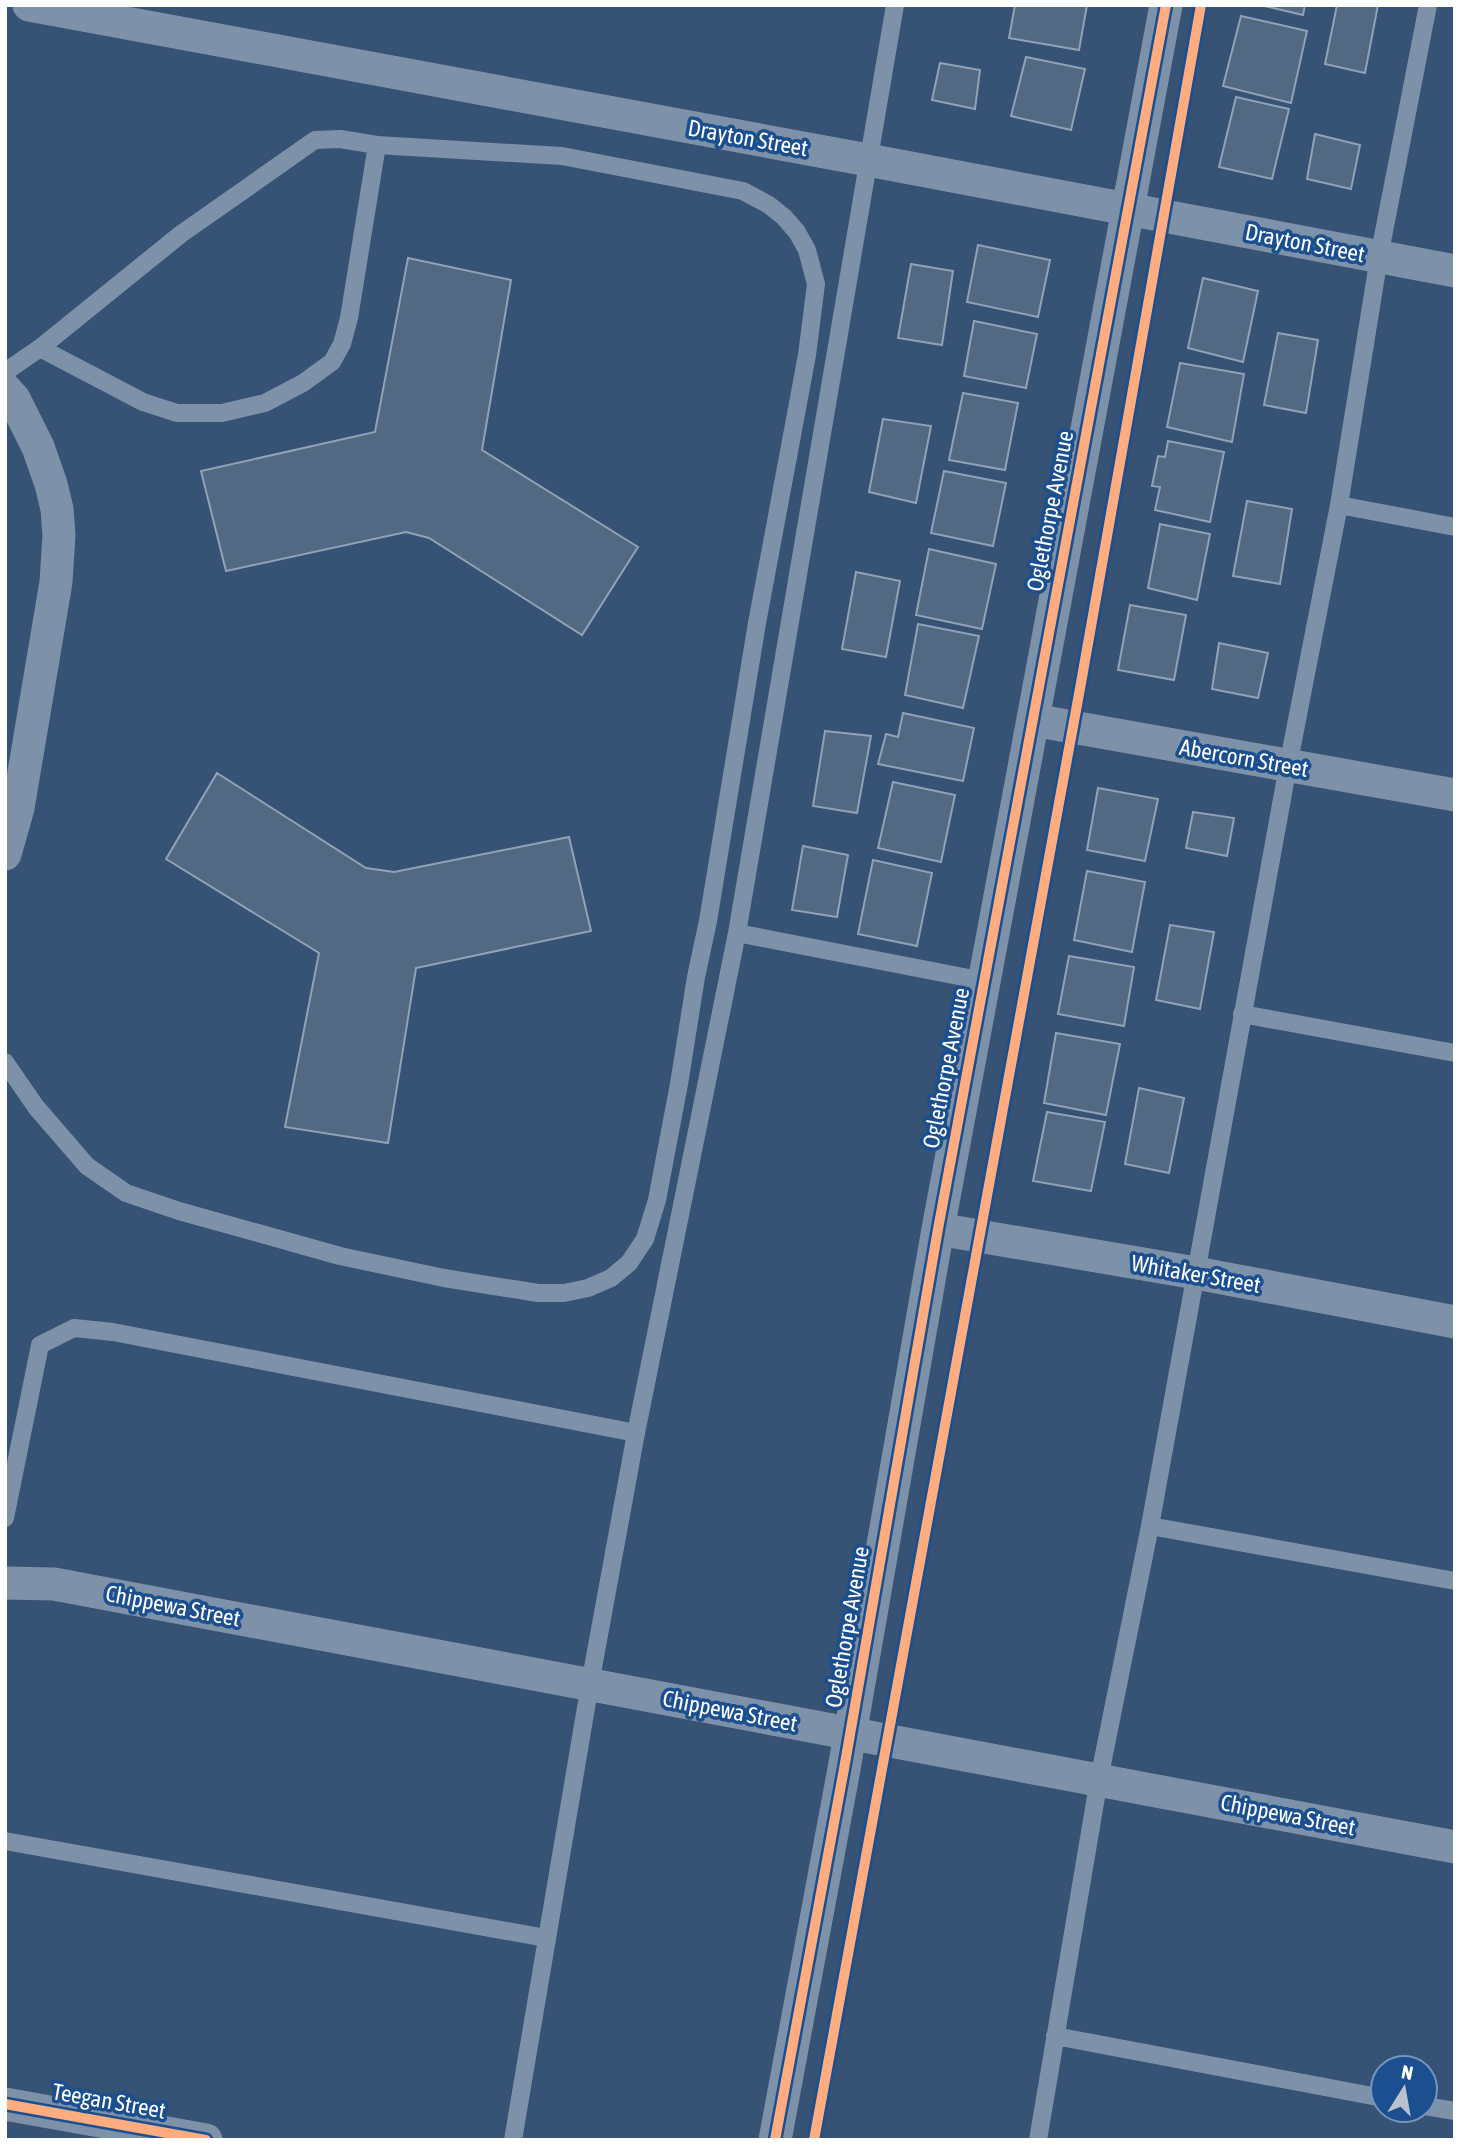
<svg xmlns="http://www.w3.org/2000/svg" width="1460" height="2145" font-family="'Asap Condensed',sans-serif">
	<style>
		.building { fill: #526984; stroke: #92a2b6; stroke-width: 2 }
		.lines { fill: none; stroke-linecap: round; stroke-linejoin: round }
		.service { stroke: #7d92a8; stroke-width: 18 }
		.minor { stroke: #7d92a8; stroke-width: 33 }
		.cycleway-casing { stroke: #1b4f8f; stroke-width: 15 }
		.cycleway { stroke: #ffac80; stroke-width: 10 }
		.labels { text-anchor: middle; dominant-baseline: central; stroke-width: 7; stroke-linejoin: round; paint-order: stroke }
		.street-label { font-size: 23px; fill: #fff; stroke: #1b4f8f }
	</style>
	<rect width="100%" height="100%" fill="#365274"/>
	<!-- building -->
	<path class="building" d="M 1015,5 L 1087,5 L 1079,50 L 1009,38 Z
		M 1260,5 L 1305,5 L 1303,15 Z
		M 1337,5 L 1378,5 L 1365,73 L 1325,64 Z
		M 1241,16 L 1307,31 L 1291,103 L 1223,86 Z
		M 1026,57 L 1085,69 L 1071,130 L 1011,116 Z
		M 940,63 L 980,70 L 975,109 L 932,100 Z
		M 1236,97 L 1289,109 L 1272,179 L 1219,167 Z
		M 1315,134 L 1360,145 L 1351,189 L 1307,179 Z
		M 978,245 L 1050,260 L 1038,317 L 967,302 Z
		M 408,258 L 511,280 L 482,450 L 638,547 L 582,635 L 429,538 L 406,532 L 226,571 L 201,471 L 375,432 Z
		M 911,264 L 953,271 L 942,345 L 898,338 Z
		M 1203,278 L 1258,291 L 1243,362 L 1188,348 Z
		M 974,321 L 1037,334 L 1026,388 L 964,376 Z
		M 1278,333 L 1318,340 L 1306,413 L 1264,405 Z
		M 1180,363 L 1244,374 L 1232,442 L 1167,427 Z
		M 963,393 L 1018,403 L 1005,470 L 949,460 Z
		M 883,419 L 931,426 L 916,503 L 869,492 Z
		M 1168,441 L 1224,452 L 1210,522 L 1155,510 L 1160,487 L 1152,486 L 1158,456 L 1165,457 Z
		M 944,471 L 1006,483 L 993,546 L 931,533 Z
		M 1247,501 L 1292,509 L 1280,584 L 1233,576 Z
		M 1160,524 L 1210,534 L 1197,600 L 1148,588 Z
		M 929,549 L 996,564 L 982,629 L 916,615 Z
		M 856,572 L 900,581 L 886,657 L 842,649 Z
		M 1130,605 L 1186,615 L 1174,680 L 1118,670 Z
		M 918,624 L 979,636 L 963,708 L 905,695 Z
		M 1219,643 L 1268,653 L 1258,698 L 1212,689 Z
		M 903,713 L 974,728 L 963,781 L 878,764 L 886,734 L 898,737 Z
		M 825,731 L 871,736 L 857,813 L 813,806 Z
		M 217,773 L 366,868 L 394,872 L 569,837 L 591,931 L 416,968 L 388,1143 L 285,1127 L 319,953 L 166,859 Z
		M 893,782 L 955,795 L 941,862 L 878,848 Z
		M 1098,788 L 1158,799 L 1145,861 L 1087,850 Z
		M 1193,812 L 1234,818 L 1227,856 L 1186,848 Z
		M 803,846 L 848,855 L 837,917 L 792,910 Z
		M 873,860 L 932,873 L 917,946 L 858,934 Z
		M 1087,871 L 1145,882 L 1132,952 L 1074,940 Z
		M 1170,925 L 1214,932 L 1200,1009 L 1156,1000 Z
		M 1069,956 L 1134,967 L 1124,1026 L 1058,1014 Z
		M 1056,1033 L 1120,1044 L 1106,1115 L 1044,1103 Z
		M 1139,1088 L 1184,1098 L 1169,1173 L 1125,1164 Z
		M 1047,1112 L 1105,1122 L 1091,1191 L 1033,1181 Z"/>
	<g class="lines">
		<!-- service -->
		<path class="service" d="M 40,348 L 143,402 L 177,413 L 222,413 L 265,403 L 303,383 L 332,362 L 342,344 L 349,318 L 377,145
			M 5,372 L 40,348 L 181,234 L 315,140 L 340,139 L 377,145 L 562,156 L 743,191 L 769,205 L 784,217 L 797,232 L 807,250 L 816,284 L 807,355 L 757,623 L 708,921 L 696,977 L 679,1084 L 657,1200 L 645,1239 L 629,1263 L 611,1278 L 588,1288 L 564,1293 L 538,1293 L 444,1278 L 340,1256 L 179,1211 L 126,1193 L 87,1166 L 36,1107 L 5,1062
			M 1339,505 L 1455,527
			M 737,933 L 984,981
			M 1242,1014 L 1455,1053
			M 5,1518 L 40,1345 L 74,1328 L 113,1332 L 636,1433
			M 1150,1526 L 1455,1581
			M 5,1841 L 546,1938
			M 1055,2036 L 1383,2098
			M 1425,2106 L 1455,2111
			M 513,2140 L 590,1684 L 636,1433 L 737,933 L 895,5
			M 1038,2140 L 1099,1779 L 1150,1526 L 1288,766 L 1339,505 L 1379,257 L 1428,5"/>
		<!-- minor -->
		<path class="minor" d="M 29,5 L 868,160 L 1455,271
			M 5,389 L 14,399 L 38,447 L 51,484 L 57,509 L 59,535 L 56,582 L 18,808 L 5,854
			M 1033,720 L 1455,795
			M 938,1229 L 1196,1273 L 1455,1322
			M 5,1583 L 54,1584 L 1455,1847
			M 5,2104 L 206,2140
			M 775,2140 L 844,1769 L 938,1229 L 1166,5"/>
		<!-- cycleway casing -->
		<g class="cycleway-casing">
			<path id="cycleway" d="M 5,2104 L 206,2140
				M 775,2140 L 844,1769 L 938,1229 L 1166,5
				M 814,2140 L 1081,683 L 1201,5"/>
		</g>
		<!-- cycleway -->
		<use href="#cycleway" class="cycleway"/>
	</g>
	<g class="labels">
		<!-- street labels -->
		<g class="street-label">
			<text transform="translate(748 138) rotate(10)">Drayton Street</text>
			<text transform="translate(1305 243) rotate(11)">Drayton Street</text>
			<text transform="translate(1050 511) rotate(-79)">Oglethorpe Avenue</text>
			<text transform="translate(1244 758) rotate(10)">Abercorn Street</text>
			<text transform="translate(946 1068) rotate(-79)">Oglethorpe Avenue</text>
			<text transform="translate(1196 1274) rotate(10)">Whitaker Street</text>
			<text transform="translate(173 1606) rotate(11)">Chippewa Street</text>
			<text transform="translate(847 1627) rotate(-80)">Oglethorpe Avenue</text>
			<text transform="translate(730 1711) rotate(11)">Chippewa Street</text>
			<text transform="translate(1288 1815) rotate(11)">Chippewa Street</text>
			<text transform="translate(109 2101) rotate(10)">Teegan Street</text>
		</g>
	</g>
	<!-- border -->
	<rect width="1460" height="2145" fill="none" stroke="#ffffff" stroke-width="14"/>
	<!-- north arrow -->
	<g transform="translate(1404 2089) rotate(11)"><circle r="33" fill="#1b4f8f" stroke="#7695bc" stroke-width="2"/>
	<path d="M0-5L12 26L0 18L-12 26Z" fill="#b9c2ce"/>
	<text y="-10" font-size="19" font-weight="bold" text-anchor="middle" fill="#ffffff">N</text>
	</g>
</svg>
